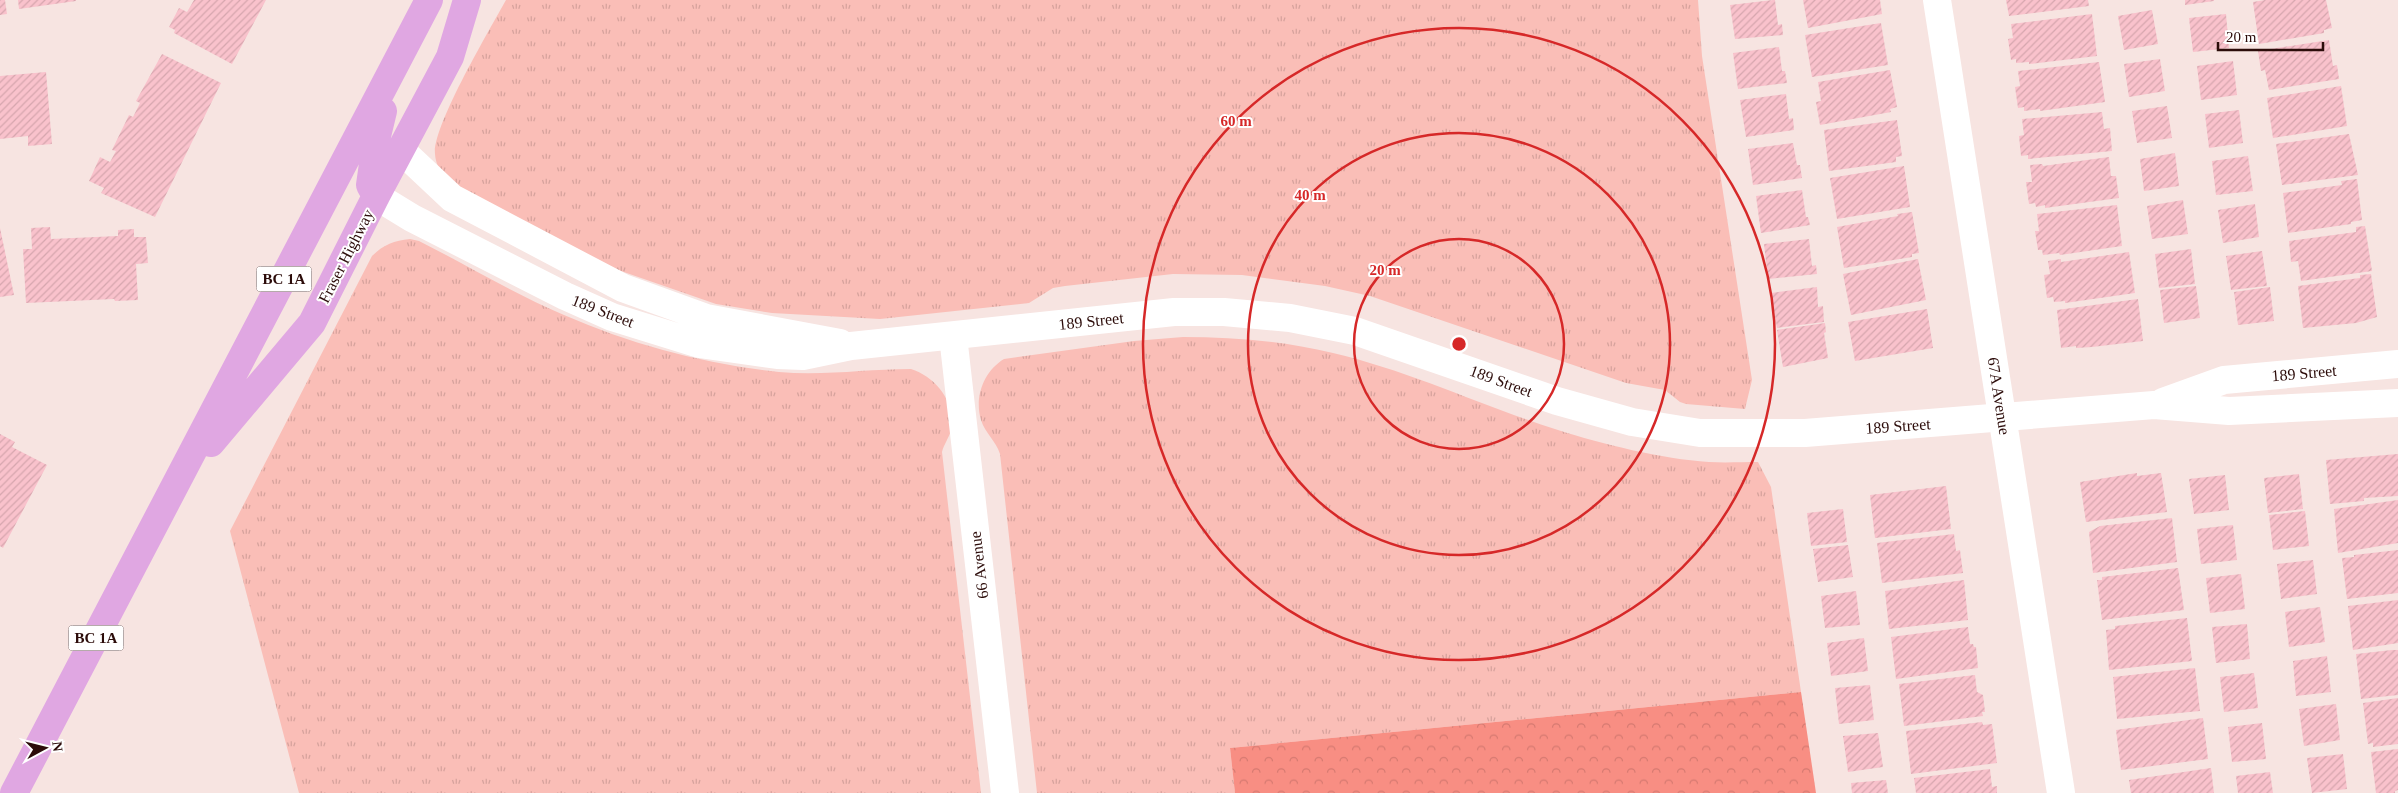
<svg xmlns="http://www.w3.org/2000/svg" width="2398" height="793" font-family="Georgia,serif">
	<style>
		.grass { fill: url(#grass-tufts) }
		.forest { fill: url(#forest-crowns) }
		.building { fill: url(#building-hatch) }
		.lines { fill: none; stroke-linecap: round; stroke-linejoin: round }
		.street { stroke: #fff; stroke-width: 28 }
		.secondary { stroke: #fff; stroke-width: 28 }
		.primary { stroke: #e0a7e2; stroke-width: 28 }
		.ring { fill: none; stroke: #d62828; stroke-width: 2.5 }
		.labels { text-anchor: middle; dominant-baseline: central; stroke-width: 4; stroke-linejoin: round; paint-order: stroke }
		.shield { fill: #fff; stroke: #6b5554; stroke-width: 1 }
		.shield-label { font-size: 15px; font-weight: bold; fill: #2c0c0a }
		.street-label { font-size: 16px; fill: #2c0c0a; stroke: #fff }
		.centre { fill: #d62828; stroke: #fff; stroke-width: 2.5 }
		.ring-label { font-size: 15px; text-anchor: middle; font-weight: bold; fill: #d62828; stroke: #fff; stroke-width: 4; stroke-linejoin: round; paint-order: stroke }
	</style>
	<defs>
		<pattern id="grass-tufts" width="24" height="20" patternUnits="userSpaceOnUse" patternTransform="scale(1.25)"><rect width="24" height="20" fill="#fabeb7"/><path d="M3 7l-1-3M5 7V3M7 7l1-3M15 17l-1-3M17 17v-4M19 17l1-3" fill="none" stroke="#d6a29c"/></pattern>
		<pattern id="forest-crowns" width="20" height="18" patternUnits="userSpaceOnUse" patternTransform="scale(1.25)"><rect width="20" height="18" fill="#f88e83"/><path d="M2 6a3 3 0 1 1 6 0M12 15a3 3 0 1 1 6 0" fill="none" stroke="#d57970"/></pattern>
		<pattern id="building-hatch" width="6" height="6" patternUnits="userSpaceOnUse" patternTransform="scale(1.25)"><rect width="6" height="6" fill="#f9c2cc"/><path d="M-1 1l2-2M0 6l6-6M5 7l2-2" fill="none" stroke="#d6a6ae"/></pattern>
	</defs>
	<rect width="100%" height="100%" fill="#f7e4e1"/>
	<!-- grass -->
	<path class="grass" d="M 506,0 L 1698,0 L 1702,56 L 1752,380 L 1745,409 L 1686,404 L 1680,402 L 1665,390 L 1626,383 L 1370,296 L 1325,286 L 1242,275 L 1173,274 L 1065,286 L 1053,288 L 1029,303 L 880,319 L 772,313 L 716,304 L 618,270 L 464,192 C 450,181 436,172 435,154 C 432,127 490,29 506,0 Z
		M 410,239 L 419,241 C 467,265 514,294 564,315 C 633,345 704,364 779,372 C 823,376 867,369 911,369 C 936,377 956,402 951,430 C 949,438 944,444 942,452 L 981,793 L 299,793 L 230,531 L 372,256 C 384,244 394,241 410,239 Z
		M 1183,337 C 1234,337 1283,341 1333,353 C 1410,371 1482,406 1558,430 C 1602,444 1662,459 1709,462 C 1725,463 1742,462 1758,462 L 1771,487 L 1801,692 L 1230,748 L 1235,793 L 1037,793 L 1000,454 C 996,441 985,433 981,420 C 974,397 984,371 1004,359 L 1134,341 Z"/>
	<!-- forest -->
	<path class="forest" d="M 1801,692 L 1816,793 L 1235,793 L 1230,748 Z"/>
	<!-- building -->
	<path class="building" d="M 0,0 L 5,0 L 7,14 L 0,15 Z
		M 18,0 L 76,0 L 76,1 L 19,9 Z
		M 194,0 L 266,0 L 232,64 L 174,33 L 175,30 L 169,27 L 179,8 L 187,12 Z
		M 1773,0 L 1775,0 L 1778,25 L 1782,24 L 1783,35 L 1735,39 L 1730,5 Z
		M 1803,0 L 1880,0 L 1882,14 L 1808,28 Z
		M 2006,0 L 2088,0 L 2089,6 L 2009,16 Z
		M 2185,0 L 2214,0 L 2214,1 L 2185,5 Z
		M 2265,0 L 2326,0 L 2332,28 L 2324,30 L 2324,33 L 2259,44 L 2253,2 Z
		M 2152,10 L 2158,44 L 2124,50 L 2118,16 Z
		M 2092,14 L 2097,56 L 2029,64 L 2029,62 L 2016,63 L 2016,59 L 2011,60 L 2008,39 L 2013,38 L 2011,24 Z
		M 2226,14 L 2229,48 L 2193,52 L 2189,18 Z
		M 1881,23 L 1888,65 L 1812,77 L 1805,35 Z
		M 2329,40 L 2333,66 L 2337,65 L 2339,79 L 2269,90 L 2265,70 L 2261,71 L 2258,51 Z
		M 1779,47 L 1782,71 L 1785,71 L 1787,83 L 1738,89 L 1733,53 Z
		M 162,54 L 221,83 L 155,217 L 101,193 L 104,188 L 89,181 L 100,157 L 110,162 L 116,151 L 112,150 L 129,115 L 133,117 L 140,103 L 136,101 Z
		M 2160,59 L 2165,91 L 2129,97 L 2124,64 Z
		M 2233,61 L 2237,95 L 2201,100 L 2197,66 Z
		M 2099,62 L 2105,102 L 2040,111 L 2040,109 L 2024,111 L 2024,107 L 2018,108 L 2015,87 L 2020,86 L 2018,71 Z
		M 1890,70 L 1897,107 L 1890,109 L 1891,112 L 1820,125 L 1816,102 L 1821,101 L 1818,82 Z
		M 46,72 L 52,144 L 28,146 L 28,136 L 0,139 L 0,76 Z
		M 2341,86 L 2347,126 L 2273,138 L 2267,98 Z
		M 1786,94 L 1789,119 L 1793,118 L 1794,130 L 1746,137 L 1740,100 Z
		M 2167,106 L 2172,138 L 2137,143 L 2132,111 Z
		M 2239,110 L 2243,143 L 2209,148 L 2205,114 Z
		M 2102,112 L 2104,129 L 2110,128 L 2112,151 L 2028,159 L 2028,155 L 2021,156 L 2019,136 L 2024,135 L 2022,119 Z
		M 1897,120 L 1902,156 L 1896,157 L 1896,162 L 1829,171 L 1824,130 Z
		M 2349,134 L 2358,175 L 2282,185 L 2276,144 Z
		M 1793,143 L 1797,165 L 1800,165 L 1802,178 L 1753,185 L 1748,149 Z
		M 2175,153 L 2179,186 L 2144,191 L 2140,159 Z
		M 2248,156 L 2253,191 L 2216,195 L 2212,161 Z
		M 2109,157 L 2111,176 L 2116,176 L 2119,198 L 2045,208 L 2045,205 L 2036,207 L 2035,203 L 2029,204 L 2026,182 L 2032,182 L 2030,165 L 2042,164 L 2043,166 Z
		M 1904,166 L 1910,207 L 1837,219 L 1830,178 Z
		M 2357,179 L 2362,220 L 2351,222 L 2351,224 L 2288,233 L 2283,193 L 2342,185 L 2341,181 Z
		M 1802,190 L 1806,217 L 1808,217 L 1810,225 L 1761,233 L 1756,196 Z
		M 2183,200 L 2188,234 L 2152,239 L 2147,206 Z
		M 2255,204 L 2259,237 L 2223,243 L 2218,210 Z
		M 2117,205 L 2122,246 L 2060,255 L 2059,253 L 2043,255 L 2042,250 L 2038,250 L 2035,231 L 2039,231 L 2037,214 Z
		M 1912,212 L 1919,253 L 1912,254 L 1912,257 L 1844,268 L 1837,227 L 1898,216 L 1897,214 Z
		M 2365,226 L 2372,271 L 2301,281 L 2298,261 L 2291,262 L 2289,241 L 2356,232 L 2356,227 Z
		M 50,227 L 51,239 L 118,236 L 118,230 L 134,229 L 134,237 L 146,237 L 148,263 L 136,264 L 138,300 L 115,301 L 114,299 L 26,303 L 23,249 L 32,249 L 31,228 Z
		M 0,228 L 14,295 L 0,297 Z
		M 1809,239 L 1812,266 L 1816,265 L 1817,274 L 1768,279 L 1764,244 Z
		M 2191,249 L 2195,284 L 2159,288 L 2155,254 Z
		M 2262,251 L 2267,286 L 2231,290 L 2226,256 Z
		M 2129,252 L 2135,293 L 2065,303 L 2065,301 L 2054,302 L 2053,297 L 2047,298 L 2044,275 L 2050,274 L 2048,261 L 2061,259 L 2061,262 Z
		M 1918,259 L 1926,300 L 1851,315 L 1843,274 Z
		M 2371,274 L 2377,317 L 2356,323 L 2303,328 L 2298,286 L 2360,278 L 2360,275 Z
		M 2196,286 L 2200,318 L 2164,323 L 2160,290 Z
		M 1817,287 L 1818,307 L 1823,306 L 1824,322 L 1777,328 L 1771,293 Z
		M 2270,287 L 2274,321 L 2238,325 L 2234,292 Z
		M 2138,299 L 2143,341 L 2092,347 L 2076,348 L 2076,346 L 2061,348 L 2057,310 Z
		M 1927,309 L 1933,348 L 1855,361 L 1848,322 Z
		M 1825,323 L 1826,332 L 1824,333 L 1828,358 L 1783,367 L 1777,330 Z
		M 0,434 L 15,442 L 12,447 L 47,465 L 3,548 L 0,546 Z
		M 2398,454 L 2398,496 L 2364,498 L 2364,501 L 2330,504 L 2326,460 Z
		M 2137,473 L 2137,476 L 2161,473 L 2167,512 L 2086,522 L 2080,482 Z
		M 2299,474 L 2303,509 L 2268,513 L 2264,478 Z
		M 2225,475 L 2229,510 L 2194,514 L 2189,479 Z
		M 1946,486 L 1951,529 L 1875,538 L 1870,495 Z
		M 2398,500 L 2398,543 L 2338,553 L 2334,509 Z
		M 1843,509 L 1847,542 L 1811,546 L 1807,513 Z
		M 2305,511 L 2309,546 L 2273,550 L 2269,515 Z
		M 2172,518 L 2177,562 L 2093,573 L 2089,532 L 2100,526 Z
		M 2233,525 L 2237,560 L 2201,564 L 2197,529 Z
		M 1954,534 L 1956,551 L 1960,550 L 1963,573 L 1882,583 L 1877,543 Z
		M 1848,545 L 1853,577 L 1818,582 L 1813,549 Z
		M 2398,550 L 2398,593 L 2347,599 L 2342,558 L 2354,557 L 2354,555 Z
		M 2313,560 L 2317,594 L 2281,599 L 2277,564 Z
		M 2178,568 L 2184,610 L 2102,620 L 2097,580 L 2102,580 L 2102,577 Z
		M 2241,574 L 2245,609 L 2210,613 L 2206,578 Z
		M 1964,580 L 1968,620 L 1889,629 L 1885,591 Z
		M 1856,591 L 1860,625 L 1825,628 L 1821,596 Z
		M 2398,600 L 2398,643 L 2353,650 L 2348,606 Z
		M 2320,607 L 2325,642 L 2289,647 L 2285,612 Z
		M 2187,618 L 2192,661 L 2109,670 L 2106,630 L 2115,629 L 2115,626 Z
		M 2247,624 L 2250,659 L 2216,663 L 2212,627 Z
		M 1968,627 L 1970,644 L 1973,644 L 1974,647 L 1976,647 L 1978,668 L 1896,679 L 1891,637 Z
		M 1864,638 L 1868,671 L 1831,676 L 1827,643 Z
		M 2392,650 L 2398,650 L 2398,695 L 2361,699 L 2356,654 Z
		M 2327,656 L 2331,692 L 2296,696 L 2293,661 Z
		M 2195,668 L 2200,711 L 2117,719 L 2113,677 Z
		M 2254,673 L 2258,708 L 2224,712 L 2220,677 Z
		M 1975,675 L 1977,692 L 1983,695 L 1985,712 L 1982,712 L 1983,716 L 1904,726 L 1899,684 Z
		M 1870,685 L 1874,720 L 1839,724 L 1835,688 Z
		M 2398,698 L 2398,744 L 2373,747 L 2373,743 L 2368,744 L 2363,703 Z
		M 2336,704 L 2340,740 L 2304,746 L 2299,709 Z
		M 2203,718 L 2208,759 L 2121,770 L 2116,730 Z
		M 1982,722 L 1983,725 L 1992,724 L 1997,763 L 1911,774 L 1906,731 Z
		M 2262,723 L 2266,759 L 2232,762 L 2228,727 Z
		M 1878,733 L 1883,767 L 1848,772 L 1843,736 Z
		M 2398,749 L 2398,790 L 2395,791 L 2395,793 L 2376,793 L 2371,752 Z
		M 2343,754 L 2347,789 L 2312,793 L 2307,758 Z
		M 2211,768 L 2214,793 L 2131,793 L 2129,780 Z
		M 1990,769 L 1992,787 L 1997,786 L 1997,793 L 1916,793 L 1914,778 Z
		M 2270,772 L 2273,793 L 2238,793 L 2236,776 Z
		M 1886,780 L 1888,793 L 1852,793 L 1851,783 Z"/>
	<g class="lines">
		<!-- street -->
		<path class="street" d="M 1937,0 L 2061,793
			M 953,336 L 1005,793"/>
		<!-- secondary -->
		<path class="secondary" d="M 402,151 L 452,198 L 623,288 L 706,318 L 840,343
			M 376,196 L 412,218 L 565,296 L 612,317 L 699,344 L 777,355 L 803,356 L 851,346 L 1174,312 L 1224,312 L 1290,318 L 1355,331 L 1557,401 L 1632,422 L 1700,433 L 1805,433 L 2154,405 L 2229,411 L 2398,403
			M 2163,402 L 2224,380 L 2398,364"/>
		<!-- primary -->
		<path class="primary" d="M 376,196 L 370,185 L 377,136 L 383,111
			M 211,443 L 312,323 L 376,196 L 450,57 L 467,0
			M 14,793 L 429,0"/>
	</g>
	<!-- distance rings -->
	<g class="ring">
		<circle cx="1459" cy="344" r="105"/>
		<circle cx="1459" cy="344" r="211"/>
		<circle cx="1459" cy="344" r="316"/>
	</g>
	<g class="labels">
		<!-- shield labels -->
		<g class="shield">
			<rect x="256.5" y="266.5" width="55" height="25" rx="4"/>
			<rect x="68.5" y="625.5" width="55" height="25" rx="4"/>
		</g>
		<g class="shield-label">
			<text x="284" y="279">BC 1A</text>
			<text x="96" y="638">BC 1A</text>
		</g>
		<!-- street labels -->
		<g class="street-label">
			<text transform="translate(346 256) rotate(-63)">Fraser Highway</text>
			<text transform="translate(603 311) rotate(21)">189 Street</text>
			<text transform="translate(1091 321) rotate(-6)">189 Street</text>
			<text transform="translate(2304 373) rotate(-5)">189 Street</text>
			<text transform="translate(1501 381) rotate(20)">189 Street</text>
			<text transform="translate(1999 396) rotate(81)">67A Avenue</text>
			<text transform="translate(1898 426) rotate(-4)">189 Street</text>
			<text transform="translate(979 565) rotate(-97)">66 Avenue</text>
		</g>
	</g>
	<circle cx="1459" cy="344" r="8" class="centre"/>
	<g class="ring-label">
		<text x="1236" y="126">60 m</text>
		<text x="1310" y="200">40 m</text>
		<text x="1385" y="275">20 m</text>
	</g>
	<!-- north arrow -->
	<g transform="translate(45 748) rotate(83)" stroke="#ffffff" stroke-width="4" paint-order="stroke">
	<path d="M0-4L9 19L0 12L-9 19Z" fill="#2c0c0a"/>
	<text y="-8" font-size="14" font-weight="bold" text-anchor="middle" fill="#2c0c0a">N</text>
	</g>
	<!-- scale -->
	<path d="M2218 42v8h105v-8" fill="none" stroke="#2c0c0a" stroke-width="2.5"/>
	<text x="2226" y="42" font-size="15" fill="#2c0c0a" stroke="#ffffff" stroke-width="4" paint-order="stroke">20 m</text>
</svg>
